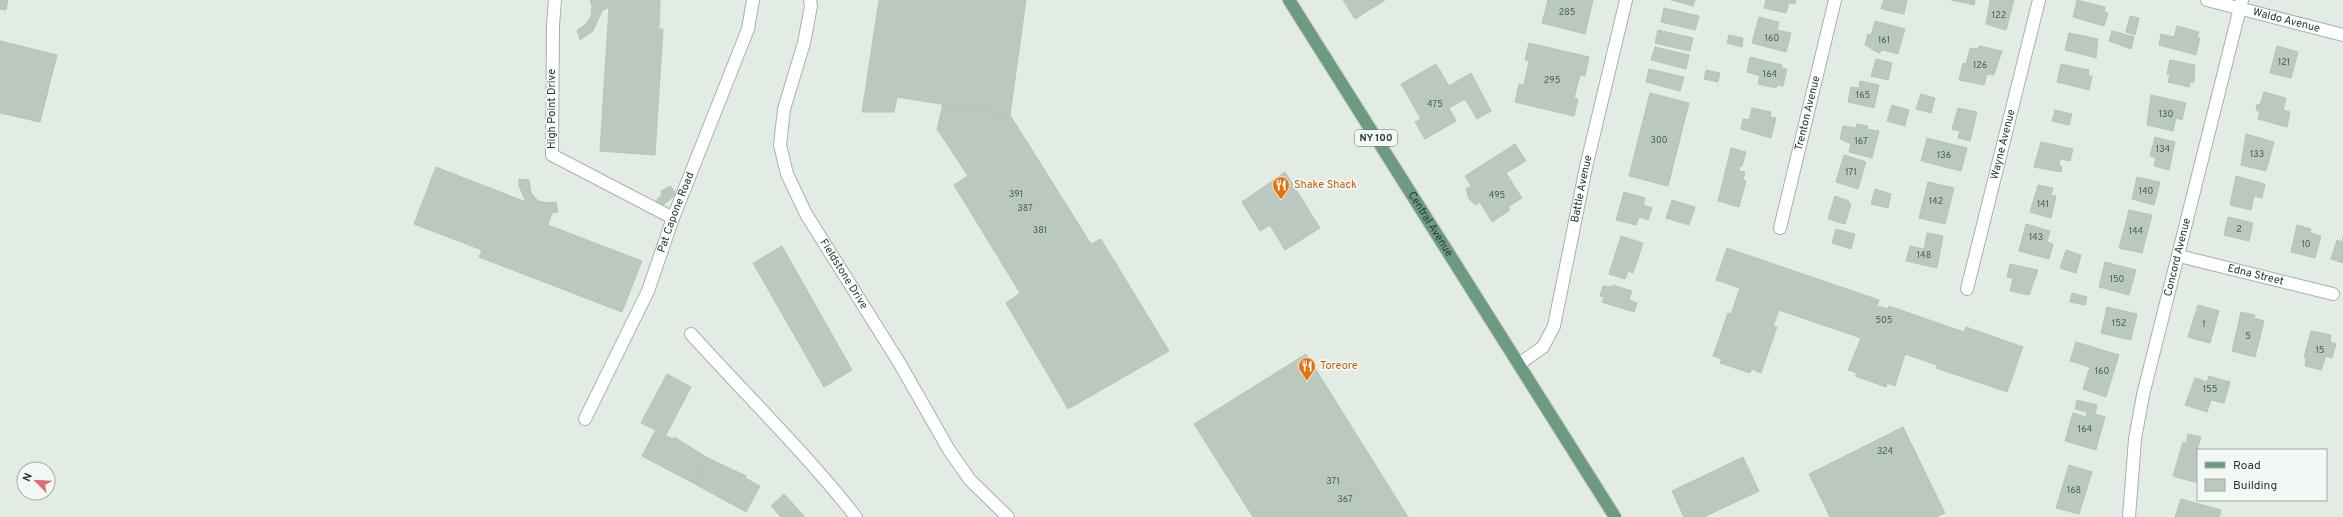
<svg xmlns="http://www.w3.org/2000/svg" width="2343" height="517" font-family="Overpass,sans-serif">
	<style>
		.building { fill: #bbc8c0; stroke: #b6c4ba }
		.lines { fill: none; stroke-linecap: round; stroke-linejoin: round }
		.minor-casing { stroke: #a6b2aa; stroke-width: 14 }
		.major-casing { stroke: #c2c8c4; stroke-width: 14 }
		.minor { stroke: #fff; stroke-width: 12 }
		.major { stroke: #6c9b81; stroke-width: 12 }
		.labels { text-anchor: middle; dominant-baseline: central; stroke-width: 3.5; stroke-linejoin: round; paint-order: stroke }
		.number-label { font-size: 9px; fill: #4a5e52 }
		.shield { fill: #f3f8f4; stroke: #637369; stroke-width: 1 }
		.shield-label { font-size: 10px; font-weight: bold; fill: #253a2e }
		.street-label { font-size: 11px; fill: #253a2e; stroke: #f3f8f4 }
		.food-label { font-size: 11px; fill: #c56008; stroke: #f3f8f4; text-anchor: start }
	</style>
	<rect width="100%" height="100%" fill="#e3ebe5"/>
	<!-- building -->
	<path class="building" d="M 0,0 L 8,0 L 6,10 L 0,9 Z
		M 590,0 L 660,0 L 659,29 L 663,29 L 655,155 L 600,151 L 609,7 L 602,11 L 593,31 L 580,40 L 577,30 L 585,25 L 591,17 L 592,5 Z
		M 879,0 L 1026,0 L 1010,115 L 897,97 L 894,112 L 862,112 Z
		M 1343,0 L 1385,0 L 1355,19 Z
		M 1548,0 L 1593,0 L 1585,34 L 1542,23 Z
		M 1671,0 L 1695,0 L 1693,6 Z
		M 1766,0 L 1796,0 L 1795,4 L 1789,3 L 1786,13 L 1764,8 Z
		M 1884,0 L 1907,0 L 1904,14 L 1881,9 Z
		M 1951,0 L 1975,0 L 1974,5 Z
		M 1990,0 L 2014,0 L 2006,30 L 1986,24 Z
		M 2077,0 L 2105,7 L 2104,12 L 2108,13 L 2104,26 L 2073,17 Z
		M 1664,8 L 1699,16 L 1695,30 L 1661,22 Z
		M 2130,16 L 2139,18 L 2135,35 L 2126,32 Z
		M 1759,17 L 1779,22 L 1777,30 L 1791,33 L 1786,52 L 1752,43 Z
		M 1875,21 L 1905,29 L 1898,54 L 1883,50 L 1879,53 L 1865,45 L 1868,34 L 1871,35 Z
		M 2177,26 L 2199,32 L 2197,37 L 2200,38 L 2196,55 L 2159,45 L 2161,34 L 2174,37 Z
		M 1658,30 L 1693,38 L 1690,51 L 1655,43 Z
		M 2112,31 L 2134,37 L 2131,49 L 2109,41 Z
		M 2069,33 L 2098,39 L 2096,58 L 2065,50 Z
		M 1729,35 L 1743,38 L 1742,47 L 1727,43 Z
		M 0,41 L 57,55 L 40,122 L 0,113 Z
		M 1529,43 L 1589,57 L 1585,76 L 1580,75 L 1574,98 L 1578,99 L 1574,116 L 1515,102 L 1519,84 L 1524,85 L 1529,61 L 1525,60 Z
		M 1979,46 L 2002,51 L 1994,75 L 1987,74 L 1984,85 L 1959,80 L 1963,63 L 1966,64 L 1970,48 L 1978,49 Z
		M 2277,46 L 2298,52 L 2291,78 L 2270,73 Z
		M 1655,47 L 1689,55 L 1686,69 L 1651,60 Z
		M 1750,57 L 1782,65 L 1781,68 L 1787,69 L 1783,86 L 1777,85 L 1776,88 L 1758,84 L 1760,76 L 1747,72 Z
		M 1876,59 L 1892,63 L 1888,80 L 1871,76 Z
		M 2170,60 L 2195,65 L 2194,82 L 2190,82 L 2189,87 L 2168,82 L 2170,75 L 2167,74 Z
		M 1436,64 L 1449,86 L 1471,73 L 1491,111 L 1477,119 L 1465,99 L 1449,108 L 1456,121 L 1425,139 L 1415,122 L 1421,119 L 1401,84 Z
		M 2061,64 L 2089,70 L 2088,76 L 2092,76 L 2089,90 L 2057,82 Z
		M 1649,69 L 1684,77 L 1680,91 L 1646,82 Z
		M 1706,70 L 1720,73 L 1718,82 L 1704,79 Z
		M 1860,81 L 1879,85 L 1874,108 L 1848,102 L 1851,87 L 1859,88 Z
		M 2264,92 L 2286,98 L 2283,110 L 2290,112 L 2287,127 L 2258,119 L 2260,112 L 2256,110 L 2257,104 L 2260,105 Z
		M 1650,93 L 1689,103 L 1668,186 L 1629,176 Z
		M 1921,94 L 1935,98 L 1931,113 L 1916,109 Z
		M 2151,95 L 2186,103 L 2182,120 L 2176,118 L 2173,131 L 2147,125 Z
		M 943,104 L 1010,115 L 1091,244 L 1101,239 L 1169,351 L 1068,409 L 1006,303 L 1020,293 L 954,185 L 968,176 L 937,129 Z
		M 1892,105 L 1909,110 L 1905,126 L 1887,121 Z
		M 1752,108 L 1771,112 L 1770,117 L 1776,118 L 1771,138 L 1741,129 L 1743,119 L 1749,120 Z
		M 1958,108 L 1977,112 L 1970,141 L 1958,138 L 1960,131 L 1952,129 Z
		M 2055,110 L 2072,114 L 2069,125 L 2052,121 Z
		M 1857,124 L 1868,126 L 1867,129 L 1879,131 L 1872,158 L 1849,152 L 1851,144 L 1840,139 L 1843,126 L 1856,128 Z
		M 2246,134 L 2274,142 L 2266,171 L 2241,165 Z
		M 2155,137 L 2175,142 L 2169,170 L 2154,166 L 2156,158 L 2150,156 Z
		M 1927,138 L 1967,148 L 1961,171 L 1921,161 Z
		M 2041,142 L 2073,149 L 2070,161 L 2060,159 L 2059,166 L 2062,167 L 2061,172 L 2034,167 Z
		M 1515,144 L 1526,161 L 1506,173 L 1522,198 L 1508,207 L 1510,210 L 1492,222 L 1480,202 L 1476,205 L 1469,199 L 1466,189 L 1471,186 L 1465,176 Z
		M 1731,148 L 1746,152 L 1742,166 L 1740,166 L 1739,171 L 1745,172 L 1743,180 L 1746,181 L 1739,207 L 1718,201 Z
		M 1844,155 L 1866,162 L 1858,189 L 1836,182 Z
		M 436,167 L 526,202 L 519,186 L 519,179 L 529,180 L 531,193 L 538,201 L 547,203 L 556,202 L 558,212 L 552,213 L 548,225 L 642,261 L 622,312 L 479,257 L 482,250 L 414,224 Z
		M 1285,172 L 1320,228 L 1285,250 L 1270,225 L 1260,231 L 1242,202 Z
		M 2236,176 L 2265,184 L 2262,198 L 2254,196 L 2251,210 L 2230,205 Z
		M 2137,177 L 2160,182 L 2154,205 L 2132,199 Z
		M 1928,182 L 1954,188 L 1945,224 L 1919,218 Z
		M 2038,185 L 2053,188 L 2051,195 L 2056,196 L 2051,218 L 2030,212 Z
		M 670,186 L 674,190 L 675,195 L 661,207 L 655,202 L 662,194 L 661,191 Z
		M 1875,189 L 1891,194 L 1888,208 L 1871,204 Z
		M 1624,192 L 1645,198 L 1643,205 L 1652,208 L 1648,220 L 1639,217 L 1636,225 L 1616,220 Z
		M 1835,196 L 1849,201 L 1849,204 L 1851,204 L 1845,224 L 1828,219 Z
		M 1672,200 L 1695,207 L 1689,225 L 1666,218 Z
		M 2129,210 L 2152,215 L 2142,253 L 2119,248 Z
		M 2228,217 L 2253,223 L 2249,241 L 2224,235 Z
		M 2026,224 L 2050,231 L 2047,242 L 2053,244 L 2049,259 L 2019,251 Z
		M 2297,225 L 2311,229 L 2310,233 L 2321,236 L 2315,258 L 2291,252 Z
		M 1836,229 L 1855,234 L 1851,249 L 1832,243 Z
		M 1927,233 L 1943,236 L 1937,268 L 1906,261 L 1910,246 L 1924,249 Z
		M 1621,236 L 1643,243 L 1633,273 L 1628,271 L 1625,279 L 1609,274 Z
		M 2343,237 L 2343,263 L 2331,259 L 2337,240 L 2342,242 Z
		M 782,246 L 852,370 L 824,387 L 753,263 Z
		M 1727,248 L 1879,300 L 1877,306 L 1888,309 L 1889,306 L 1964,332 L 1966,327 L 2023,347 L 2007,392 L 1936,368 L 1937,365 L 1905,354 L 1895,386 L 1887,383 L 1886,387 L 1855,376 L 1857,373 L 1848,370 L 1861,338 L 1779,310 L 1773,326 L 1777,327 L 1761,373 L 1752,369 L 1750,373 L 1720,363 L 1722,359 L 1713,356 L 1728,313 L 1731,314 L 1740,288 L 1716,280 Z
		M 2066,250 L 2081,255 L 2076,273 L 2060,268 Z
		M 2105,262 L 2136,270 L 2129,295 L 2099,287 Z
		M 2010,264 L 2038,270 L 2029,295 L 2010,291 L 2013,278 L 2007,277 Z
		M 1613,285 L 1632,291 L 1629,300 L 1637,303 L 1634,312 L 1602,302 L 1604,297 L 1600,296 L 1603,286 L 1613,287 Z
		M 2072,293 L 2087,297 L 2085,305 L 2070,302 Z
		M 2198,305 L 2219,311 L 2210,343 L 2188,337 Z
		M 2107,307 L 2137,314 L 2131,340 L 2101,333 Z
		M 2241,312 L 2255,315 L 2254,318 L 2264,321 L 2255,357 L 2232,351 Z
		M 2311,331 L 2331,335 L 2330,342 L 2336,344 L 2332,358 L 2326,356 L 2321,370 L 2305,366 L 2306,358 L 2304,357 Z
		M 2076,342 L 2119,355 L 2106,397 L 2083,389 L 2090,367 L 2070,361 Z
		M 1306,354 L 1408,517 L 1253,517 L 1194,424 Z
		M 667,374 L 691,387 L 666,435 L 641,423 Z
		M 2209,376 L 2230,382 L 2224,403 L 2211,400 L 2207,412 L 2185,405 L 2195,378 L 2207,382 Z
		M 2077,400 L 2097,405 L 2095,414 L 2105,417 L 2096,450 L 2065,441 L 2073,413 L 2086,417 L 2087,412 L 2075,409 Z
		M 1903,427 L 1945,513 L 1936,517 L 1830,517 L 1809,474 Z
		M 655,431 L 673,439 L 674,437 L 708,458 L 695,484 L 642,456 Z
		M 2188,434 L 2201,437 L 2197,450 L 2198,483 L 2173,476 L 2183,442 L 2186,443 Z
		M 1743,457 L 1759,491 L 1704,517 L 1684,517 L 1672,491 Z
		M 708,458 L 746,476 L 745,478 L 760,486 L 746,512 L 695,484 Z
		M 2069,465 L 2092,472 L 2079,514 L 2056,508 Z
		M 784,494 L 805,517 L 781,517 L 771,506 Z
		M 2181,499 L 2221,510 L 2219,517 L 2175,517 Z"/>
	<g class="lines">
		<!-- minor casing -->
		<g class="minor-casing">
			<g id="minor">
				<path d="M 555,0 L 553,25 L 552,155 L 673,218"/>
				<path id="s1" d="M 810,0 L 811,6 L 804,43 L 784,109 L 780,145 L 787,174 L 806,214 L 900,364 L 949,450 L 970,480 L 1008,517"/>
				<path id="s2" d="M 2207,0 L 2343,35"/>
				<path id="s3" d="M 1780,228 L 1835,0"/>
				<path id="s4" d="M 2179,256 L 2333,294"/>
				<path id="s5" d="M 1967,289 L 2039,0"/>
				<path d="M 691,334 C 746,395 805,452 856,517"/>
				<path id="s6" d="M 1519,364 L 1543,347 L 1554,326 L 1586,167 L 1626,0"/>
				<path id="s7" d="M 585,419 L 648,291 L 673,218 L 748,29 L 753,0"/>
				<path id="s8" d="M 2129,517 L 2135,439 L 2143,395 L 2242,0"/>
			</g>
		</g>
		<!-- major casing -->
		<g class="major-casing">
			<g id="major">
				<path id="s9" d="M 1289,0 L 1615,517"/>
			</g>
		</g>
		<!-- minor -->
		<use href="#minor" class="minor"/>
		<!-- major -->
		<use href="#major" class="major"/>
	</g>
	<!-- icons -->
	<defs>
		<g id="restaurant-pin" transform="scale(0.9)"><path d="M0 17L-7.5 6A9.5 9.5 0 1 1 7.5 6Z" fill="#e8710a" stroke="#f3f8f4"/><path d="M-5-6h1v4h1v-4h1v4h1v-4h1v5L-1.5 .5V6h-2V.5L-5-1ZM5-6V6H3V1.5H1.5Q1.5-4 5-6Z" fill="#fff"/></g>
	</defs>
	<g fill-rule="evenodd">
		<use href="#restaurant-pin" x="1281" y="185"/>
		<use href="#restaurant-pin" x="1307" y="366"/>
	</g>
	<g class="labels">
		<!-- number labels -->
		<g class="number-label">
			<text x="1567" y="12">285</text>
			<text x="1999" y="15">122</text>
			<text x="1772" y="38">160</text>
			<text x="1884" y="40">161</text>
			<text x="2284" y="62">121</text>
			<text x="1980" y="65">126</text>
			<text x="1770" y="74">164</text>
			<text x="1552" y="80">295</text>
			<text x="1863" y="95">165</text>
			<text x="1435" y="104">475</text>
			<text x="2166" y="114">130</text>
			<text x="1659" y="140">300</text>
			<text x="1861" y="141">167</text>
			<text x="2163" y="149">134</text>
			<text x="2257" y="154">133</text>
			<text x="1944" y="155">136</text>
			<text x="1851" y="172">171</text>
			<text x="2146" y="191">140</text>
			<text x="1016" y="194">391</text>
			<text x="1497" y="195">495</text>
			<text x="1936" y="201">142</text>
			<text x="2043" y="204">141</text>
			<text x="1025" y="208">387</text>
			<text x="2239" y="229">2</text>
			<text x="1040" y="230">381</text>
			<text x="2136" y="231">144</text>
			<text x="2036" y="237">143</text>
			<text x="2306" y="244">10</text>
			<text x="1924" y="255">148</text>
			<text x="2117" y="279">150</text>
			<text x="1884" y="320">505</text>
			<text x="2119" y="323">152</text>
			<text x="2204" y="324">1</text>
			<text x="2248" y="336">5</text>
			<text x="2320" y="350">15</text>
			<text x="2102" y="371">160</text>
			<text x="2210" y="389">155</text>
			<text x="2085" y="429">164</text>
			<text x="1885" y="451">324</text>
			<text x="1333" y="481">371</text>
			<text x="2074" y="490">168</text>
			<text x="1345" y="499">367</text>
		</g>
		<!-- shield labels -->
		<rect class="shield" x="1355" y="130" width="42" height="16" rx="3"/>
		<g class="shield-label">
			<text x="1376" y="138">NY 100</text>
		</g>
		<!-- street labels -->
		<g class="street-label">
			<text stroke="none"><textPath href="#s2" startOffset="82">Waldo Avenue</textPath></text>
			<text transform="translate(552 109) rotate(-90)">High Point Drive</text>
			<text stroke="none"><textPath href="#s3" startOffset="118">Trenton Avenue</textPath></text>
			<text stroke="none"><textPath href="#s5" startOffset="149">Wayne Avenue</textPath></text>
			<text stroke="none"><textPath href="#s6" startOffset="193">Battle Avenue</textPath></text>
			<text stroke="none"><textPath href="#s7" startOffset="226">Pat Capone Road</textPath></text>
			<text stroke="none"><textPath href="#s9" startOffset="265">Central Avenue</textPath></text>
			<text stroke="none"><textPath href="#s8" startOffset="265">Concord Avenue</textPath></text>
			<text stroke="none"><textPath href="#s1" startOffset="294">Fieldstone Drive</textPath></text>
			<text stroke="none"><textPath href="#s4" startOffset="79">Edna Street</textPath></text>
		</g>
		<!-- food labels -->
		<g class="food-label">
			<text x="1294" y="185">Shake Shack</text>
			<text x="1320" y="366">Toreore</text>
		</g>
	</g>
	<!-- legend -->
	<rect x="2197" y="449" width="130" height="52" fill="#f3f8f4" stroke="#a1aca5"/>
	<rect x="2205" y="462" width="20" height="6" fill="#6c9b81" stroke="#a1aca5"/>
	<text x="2233" y="469" font-size="12" fill="#253a2e">Road</text>
	<rect x="2205" y="479" width="20" height="12" fill="#bbc8c0" stroke="#a1aca5"/>
	<text x="2233" y="489" font-size="12" fill="#253a2e">Building</text>
	<!-- north arrow -->
	<g transform="translate(36 481) rotate(294)"><circle r="19" fill="#f3f8f4" stroke="#a1aca5"/>
	<path d="M0-3L7 15L0 10L-7 15Z" fill="#e26a71"/>
	<text y="-6" font-size="11" font-weight="bold" text-anchor="middle" fill="#253a2e">N</text>
	</g>
</svg>
